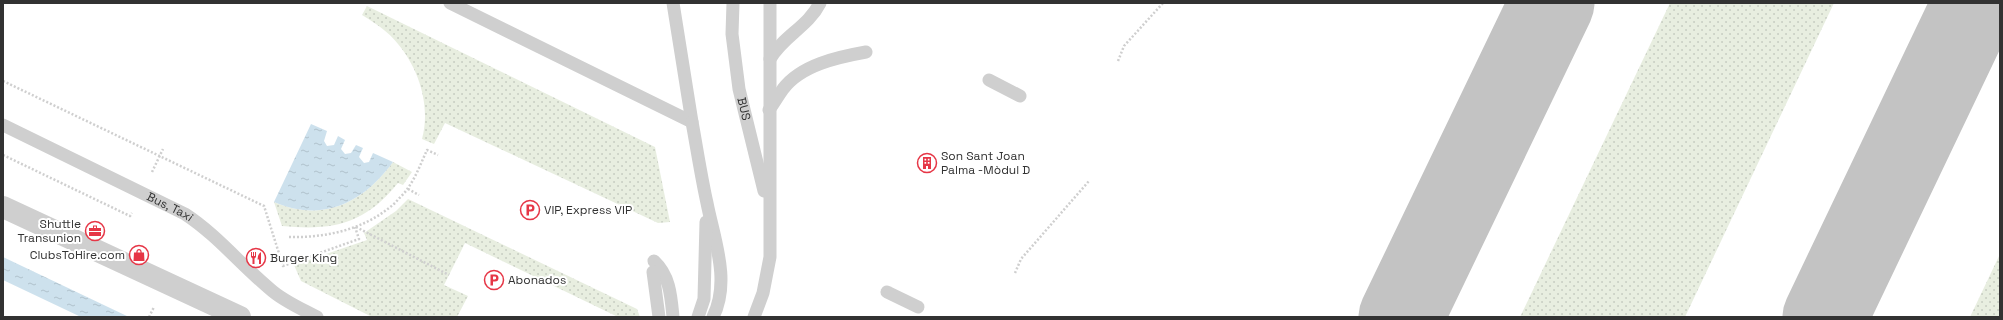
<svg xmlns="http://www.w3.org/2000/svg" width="2003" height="320" font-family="'Space Grotesk',sans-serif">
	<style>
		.grass { fill: url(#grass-dots) }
		.water { fill: url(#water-ripples) }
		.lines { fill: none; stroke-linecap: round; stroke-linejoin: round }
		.taxiway { stroke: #c3c3c3; stroke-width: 85 }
		.path { stroke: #cfcfcf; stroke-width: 2.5; stroke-dasharray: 2 2; stroke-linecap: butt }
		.service { stroke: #cfcfcf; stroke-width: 13 }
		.minor { stroke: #cfcfcf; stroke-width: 22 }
		.labels { text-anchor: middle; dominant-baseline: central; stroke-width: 4; stroke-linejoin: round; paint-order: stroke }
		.street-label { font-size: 12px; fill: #323232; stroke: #fff }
		.poi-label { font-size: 12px; fill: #323232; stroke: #fff; text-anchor: start }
	</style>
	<defs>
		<pattern id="grass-dots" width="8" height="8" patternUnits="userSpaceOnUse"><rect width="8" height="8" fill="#e8eee0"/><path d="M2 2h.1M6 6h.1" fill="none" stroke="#c7cdc1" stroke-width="1.8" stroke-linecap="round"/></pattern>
		<pattern id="water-ripples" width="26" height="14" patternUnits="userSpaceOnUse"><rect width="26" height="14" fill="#cde1ed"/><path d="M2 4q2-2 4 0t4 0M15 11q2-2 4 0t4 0" fill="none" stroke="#b0c2cc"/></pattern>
	</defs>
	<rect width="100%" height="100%" fill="#fff"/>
	<!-- grass -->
	<path class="grass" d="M 1670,3 L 1834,3 L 1685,317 L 1520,317 Z
		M 367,6 L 655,147 L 670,222 L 658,223 L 445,123 L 434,144 L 422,139 C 431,106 419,69 398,44 C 389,32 375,23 362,15 Z
		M 393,162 L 412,172 L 403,185 L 398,183 C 365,224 333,231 282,226 L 274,202 C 323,223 363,203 393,162 Z
		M 408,199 L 637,309 L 640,317 L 618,317 L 465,243 L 444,285 L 468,296 L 457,317 L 372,317 L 301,281 L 294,265 L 367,240 L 364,233 L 396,211 Z
		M 2000,254 L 2000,317 L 1970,317 Z"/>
	<!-- water -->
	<path class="water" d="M 311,124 L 327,131 L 324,141 L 327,146 L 334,145 L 338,136 L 345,140 L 341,149 L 345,154 L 351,153 L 356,145 L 363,148 L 359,157 L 364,163 L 369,162 L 373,153 L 393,162 C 363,203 323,223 274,202 Z
		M 3,257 L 129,317 L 81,317 L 3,280 Z"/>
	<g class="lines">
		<!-- taxiway -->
		<path class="taxiway" d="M 1401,317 L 1552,3
			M 1825,317 L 1975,3"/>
		<!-- path -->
		<path class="path" d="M 1118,61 L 1124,46 L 1163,3
			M 3,81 L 264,206 L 283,266 L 359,239 L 355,227
			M 3,155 L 130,216 L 132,213
			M 152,172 L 163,149
			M 408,189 L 419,195
			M 356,227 L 449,275
			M 289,237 C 327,238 367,229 396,202 C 400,197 405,193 408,188 C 416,177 421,163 427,150 L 438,155
			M 1015,273 L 1021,259 L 1089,181
			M 149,317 L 154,307"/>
		<!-- service -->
		<g class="service">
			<path d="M 450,3 L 692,122 L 673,3"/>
			<path id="s1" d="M 733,3 L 732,34 L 739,89 L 764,191"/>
			<path d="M 770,59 C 783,36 808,27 820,3"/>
			<path d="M 989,80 L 1020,96"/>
			<path d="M 769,110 C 774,103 778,96 783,89 C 801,65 838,57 866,52"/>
			<path d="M 692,122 C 697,149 701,176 707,203 C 714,239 731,281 713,317"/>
			<path id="s2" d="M 3,125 L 185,214 C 217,235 241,265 270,289 C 283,301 302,309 317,317"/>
			<path d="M 654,261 C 670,276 671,296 673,317"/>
			<path d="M 653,272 L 659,317"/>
			<path d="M 887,292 L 918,307"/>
			<path d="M 698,317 L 704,299 L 706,222"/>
			<path d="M 754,317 L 763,293 L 770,257 L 770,3"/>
		</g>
		<!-- minor -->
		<path class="minor" d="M 3,207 L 240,317"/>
	</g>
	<!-- icons -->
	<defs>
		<g id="building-ring" transform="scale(1)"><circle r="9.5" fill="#fff" stroke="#e63646" stroke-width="1.5"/><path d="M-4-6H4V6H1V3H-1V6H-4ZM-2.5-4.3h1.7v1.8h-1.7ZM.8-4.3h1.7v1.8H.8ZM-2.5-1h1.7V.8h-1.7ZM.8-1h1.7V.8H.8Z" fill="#e63646"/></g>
		<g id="parking-ring" transform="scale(1)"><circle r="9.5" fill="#fff" stroke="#e63646" stroke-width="1.5"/><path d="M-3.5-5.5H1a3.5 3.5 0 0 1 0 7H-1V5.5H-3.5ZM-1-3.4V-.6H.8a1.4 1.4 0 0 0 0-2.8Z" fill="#e63646"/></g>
		<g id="office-ring" transform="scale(1)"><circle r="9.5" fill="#fff" stroke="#e63646" stroke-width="1.5"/><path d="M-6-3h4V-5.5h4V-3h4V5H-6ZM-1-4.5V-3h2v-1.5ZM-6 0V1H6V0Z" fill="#e63646"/></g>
		<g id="shop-ring" transform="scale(1)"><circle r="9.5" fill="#fff" stroke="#e63646" stroke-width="1.5"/><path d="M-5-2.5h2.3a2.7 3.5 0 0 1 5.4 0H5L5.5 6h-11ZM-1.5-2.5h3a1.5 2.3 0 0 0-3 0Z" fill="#e63646"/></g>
		<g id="restaurant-ring" transform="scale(1)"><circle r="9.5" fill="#fff" stroke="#e63646" stroke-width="1.5"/><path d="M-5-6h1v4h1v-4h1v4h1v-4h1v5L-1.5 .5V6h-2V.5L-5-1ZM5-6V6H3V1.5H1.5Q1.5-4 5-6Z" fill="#e63646"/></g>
	</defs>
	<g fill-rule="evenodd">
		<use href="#building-ring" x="927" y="163"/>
		<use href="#parking-ring" x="530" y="210"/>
		<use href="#office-ring" x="95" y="231"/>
		<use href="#shop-ring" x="139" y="255"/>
		<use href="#restaurant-ring" x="256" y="258"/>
		<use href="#parking-ring" x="494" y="280"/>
	</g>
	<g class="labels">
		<!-- street labels -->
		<g class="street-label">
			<text stroke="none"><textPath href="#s1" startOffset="107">BUS</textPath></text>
			<text stroke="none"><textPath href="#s2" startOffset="186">Bus, Taxi</textPath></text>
		</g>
		<!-- poi labels -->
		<g class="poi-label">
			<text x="941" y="156">Son Sant Joan<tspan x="941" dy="14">Palma -Mòdul D</tspan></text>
			<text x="544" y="210">VIP, Express VIP</text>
			<text x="81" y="224" text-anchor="end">Shuttle<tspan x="81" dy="14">Transunion</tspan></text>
			<text x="125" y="255" text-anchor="end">ClubsToHire.com</text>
			<text x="270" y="258">Burger King</text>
			<text x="508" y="280">Abonados</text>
		</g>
	</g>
	<!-- border -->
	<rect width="2003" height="320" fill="none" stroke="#323232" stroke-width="8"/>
</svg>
